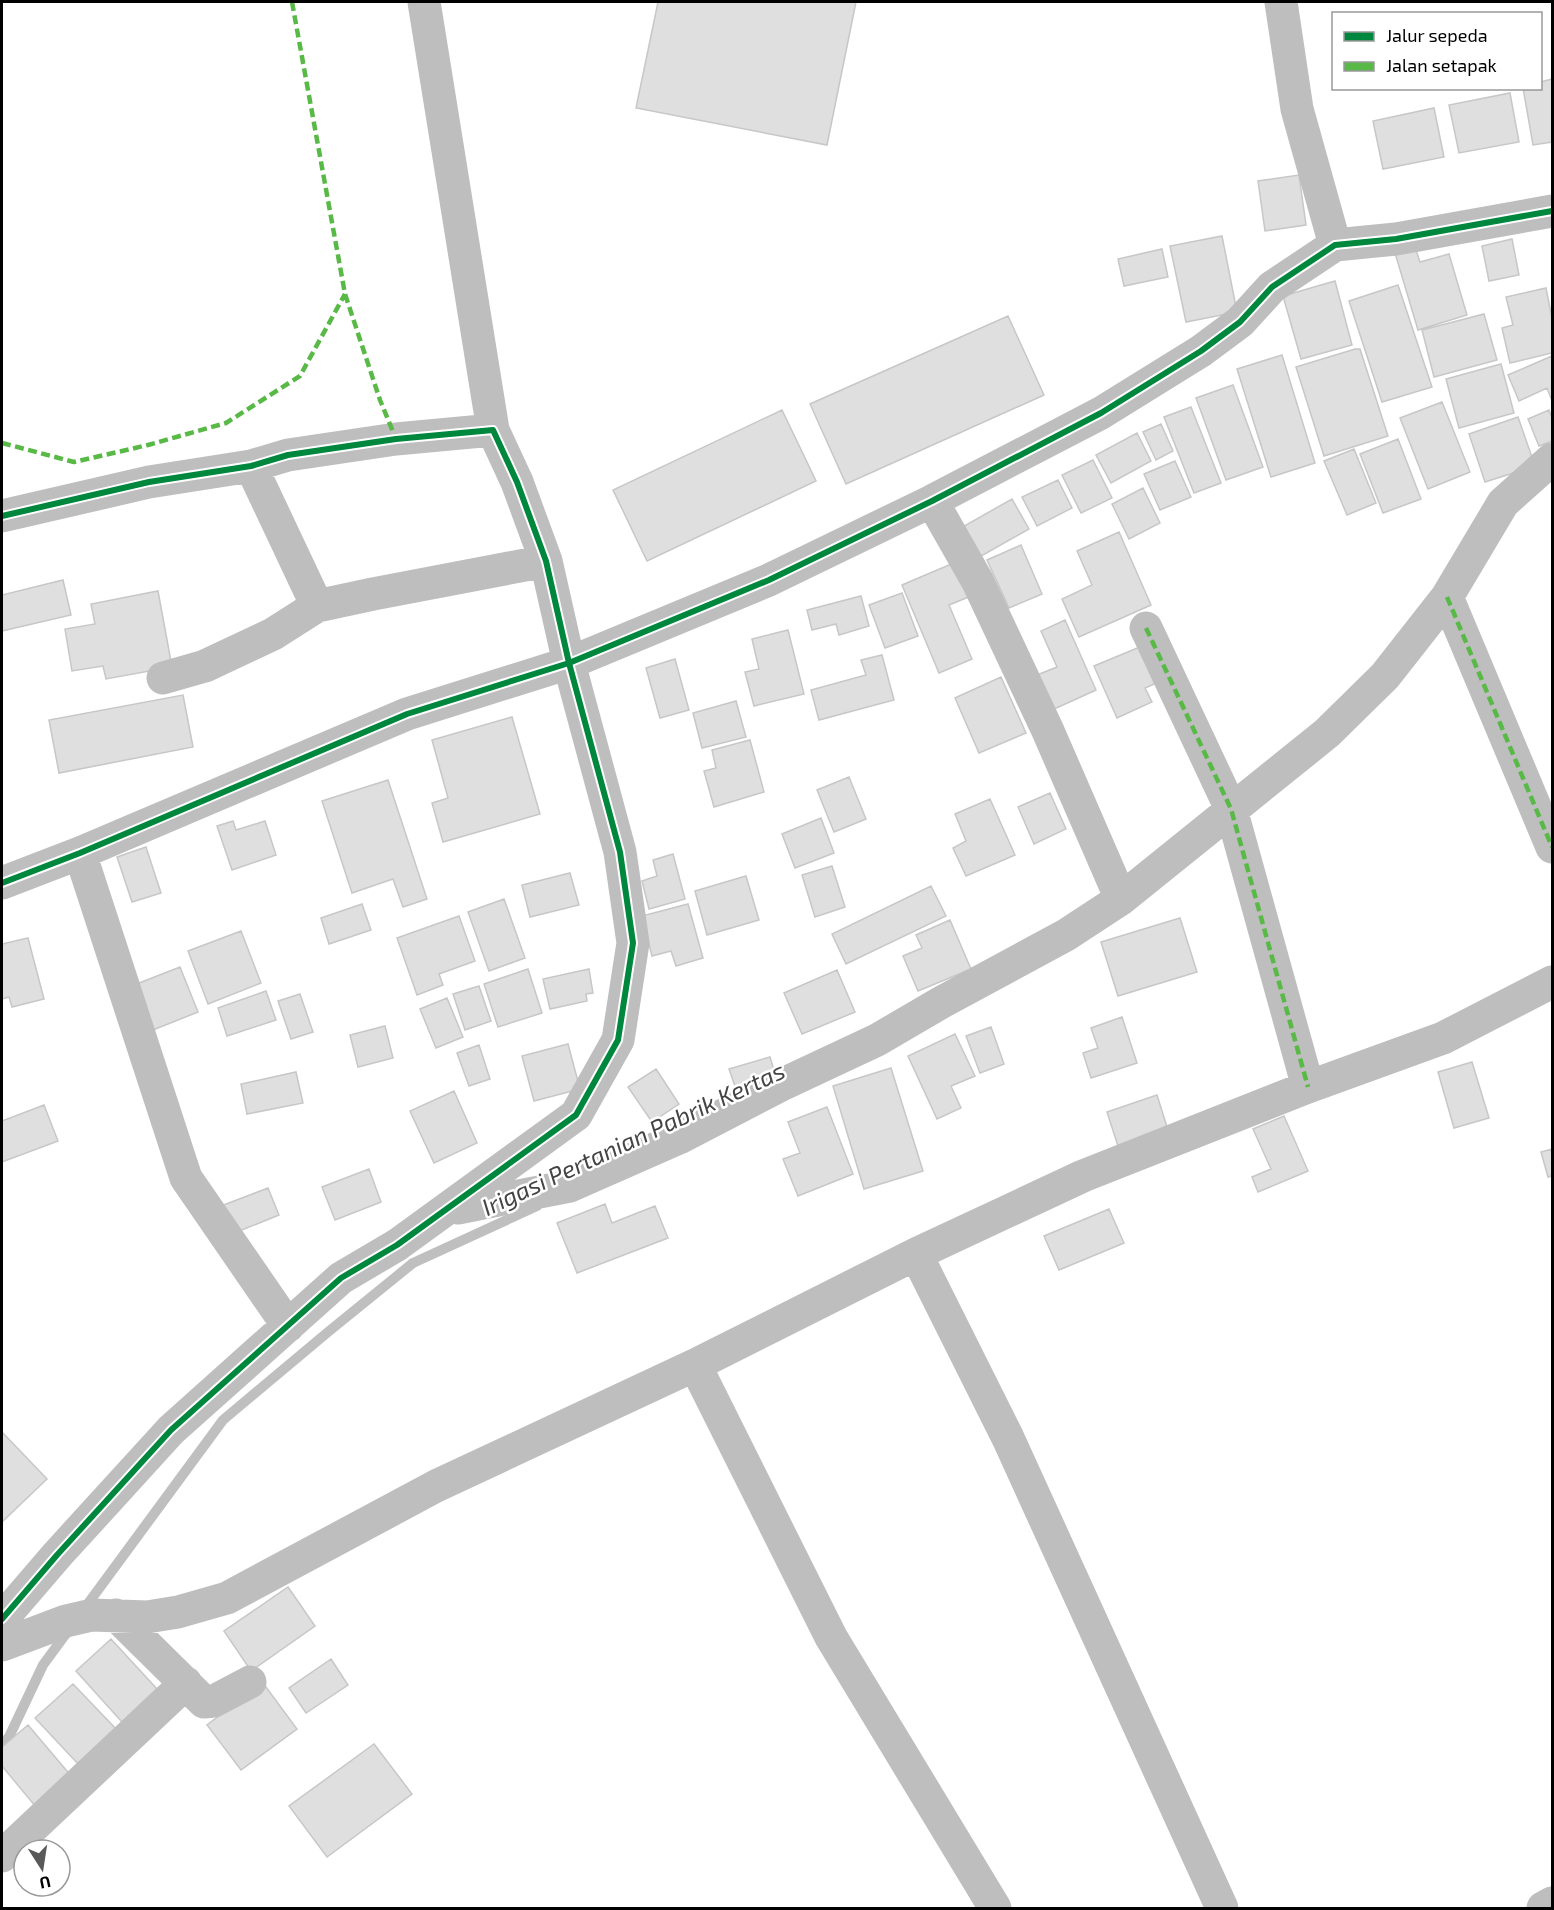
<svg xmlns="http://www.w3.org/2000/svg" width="1554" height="1910" font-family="'Exo 2',sans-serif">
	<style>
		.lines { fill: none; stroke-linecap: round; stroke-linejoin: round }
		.stream { stroke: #bfbfbf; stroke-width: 10 }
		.building { fill: #dfdfdf; stroke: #c7c7c7; stroke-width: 1.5 }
		.minor { stroke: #bebebe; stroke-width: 33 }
		.quiet { stroke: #58b947; stroke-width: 4.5; stroke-dasharray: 9 4.5; stroke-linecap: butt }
		.cycleway-casing { stroke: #fff; stroke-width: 10 }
		.cycleway { stroke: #00873e; stroke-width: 6 }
		.labels { text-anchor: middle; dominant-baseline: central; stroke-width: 5; stroke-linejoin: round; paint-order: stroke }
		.water-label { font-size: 24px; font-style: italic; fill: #444; stroke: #fff }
	</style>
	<rect width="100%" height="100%" fill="#fff"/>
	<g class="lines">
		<!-- stream -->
		<path class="stream" d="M 84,1609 L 223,1420 L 328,1332 L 413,1263 L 537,1206
			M 2,1744 L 9,1737 L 43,1665 L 68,1631"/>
	</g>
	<!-- building -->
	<path class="building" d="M 658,2 L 856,2 L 827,145 L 636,108 Z
		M 1552,79 L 1552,142 L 1533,145 L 1523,88 L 1540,88 L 1540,82 Z
		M 1510,93 L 1519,142 L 1459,153 L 1449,105 Z
		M 1434,108 L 1444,157 L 1383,169 L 1373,121 Z
		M 1299,175 L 1306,225 L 1265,231 L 1258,181 Z
		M 1222,236 L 1237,312 L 1186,322 L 1170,246 Z
		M 1512,239 L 1519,275 L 1489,281 L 1482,246 Z
		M 1415,247 L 1420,262 L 1449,254 L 1467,315 L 1418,330 L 1395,253 Z
		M 1162,249 L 1168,277 L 1124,286 L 1118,259 Z
		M 1335,281 L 1352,345 L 1301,359 L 1283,296 Z
		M 1398,285 L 1432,387 L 1382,402 L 1349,301 Z
		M 1546,288 L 1552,318 L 1552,353 L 1510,363 L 1502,328 L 1513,325 L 1506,297 Z
		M 1484,314 L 1497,360 L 1434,377 L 1422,330 Z
		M 1008,316 L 1044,395 L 846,484 L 810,404 Z
		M 1355,349 L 1360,349 L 1388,436 L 1324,456 L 1296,367 Z
		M 1282,355 L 1315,463 L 1271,477 L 1237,369 Z
		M 1552,356 L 1552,401 L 1547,388 L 1519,401 L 1508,375 Z
		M 1501,364 L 1514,413 L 1459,428 L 1446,379 Z
		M 1233,385 L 1263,467 L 1226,480 L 1196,398 Z
		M 1442,402 L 1470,472 L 1428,489 L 1400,418 Z
		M 1191,407 L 1221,483 L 1194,493 L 1164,417 Z
		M 782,410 L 816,481 L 647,561 L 613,490 Z
		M 1549,410 L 1552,418 L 1552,441 L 1539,446 L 1528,419 Z
		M 1518,417 L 1535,466 L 1485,482 L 1469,434 Z
		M 1161,424 L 1173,451 L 1156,460 L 1143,432 Z
		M 1137,433 L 1151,461 L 1111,483 L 1096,455 Z
		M 1398,439 L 1421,499 L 1383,513 L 1360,454 Z
		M 1354,449 L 1376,503 L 1347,515 L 1324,461 Z
		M 1093,460 L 1112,498 L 1081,513 L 1062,475 Z
		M 1175,461 L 1191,497 L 1160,510 L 1144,474 Z
		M 1058,480 L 1072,508 L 1037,526 L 1022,497 Z
		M 1143,488 L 1160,523 L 1129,539 L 1112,504 Z
		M 1012,499 L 1029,529 L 976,559 L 959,529 Z
		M 1119,532 L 1151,605 L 1079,637 L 1062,599 L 1092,585 L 1077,551 Z
		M 1021,545 L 1042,594 L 1009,608 L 987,560 Z
		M 956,562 L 971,596 L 949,605 L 972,659 L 939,673 L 902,585 Z
		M 63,580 L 71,615 L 2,631 L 2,595 Z
		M 158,591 L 172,667 L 106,679 L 103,666 L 72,671 L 65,629 L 95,624 L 91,604 Z
		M 902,593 L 918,636 L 885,648 L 869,605 Z
		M 861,596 L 869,626 L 839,635 L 836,624 L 812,630 L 807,610 Z
		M 1065,620 L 1096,690 L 1052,710 L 1037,675 L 1057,667 L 1041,631 Z
		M 788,630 L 804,694 L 754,706 L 745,672 L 759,669 L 752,639 Z
		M 1147,644 L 1163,680 L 1145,688 L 1152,702 L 1117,718 L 1094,666 Z
		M 882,655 L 894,700 L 819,720 L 811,690 L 866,675 L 861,660 Z
		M 675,659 L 689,710 L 660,718 L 646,668 Z
		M 1001,677 L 1026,733 L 979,753 L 955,698 Z
		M 183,695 L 193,747 L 59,773 L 49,720 Z
		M 736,701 L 746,737 L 702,748 L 693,713 Z
		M 512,717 L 540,814 L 443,842 L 432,803 L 448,798 L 432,740 Z
		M 750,740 L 764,792 L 714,807 L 704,771 L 716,768 L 712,750 Z
		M 849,777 L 866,819 L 834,832 L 817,790 Z
		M 388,780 L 427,899 L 403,907 L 393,879 L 352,893 L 322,801 Z
		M 1050,793 L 1066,829 L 1034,844 L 1018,807 Z
		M 990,799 L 1015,855 L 966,876 L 953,848 L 966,841 L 955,814 Z
		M 821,818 L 834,853 L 795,868 L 782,834 Z
		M 233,821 L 236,830 L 265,821 L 276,855 L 232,870 L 217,826 Z
		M 146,847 L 161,893 L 132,902 L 117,857 Z
		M 673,854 L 685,899 L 649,909 L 642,881 L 657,876 L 653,860 Z
		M 832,866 L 845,907 L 815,917 L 802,875 Z
		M 570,873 L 579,905 L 530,917 L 522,885 Z
		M 746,876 L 759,920 L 707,935 L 695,891 Z
		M 931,886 L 946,916 L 846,964 L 832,934 Z
		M 504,899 L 525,958 L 489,971 L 468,912 Z
		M 362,904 L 371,930 L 329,944 L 321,918 Z
		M 688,904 L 703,958 L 676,966 L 671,951 L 652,956 L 642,916 Z
		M 459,916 L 475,961 L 439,974 L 443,985 L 417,995 L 397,938 Z
		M 1180,918 L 1197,972 L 1118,996 L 1101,942 Z
		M 950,920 L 971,969 L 918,991 L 903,956 L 922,948 L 916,935 Z
		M 241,931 L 261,983 L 208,1004 L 188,951 Z
		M 28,938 L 44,999 L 12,1007 L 9,997 L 2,999 L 2,944 Z
		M 180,967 L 198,1012 L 148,1032 L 129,987 Z
		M 528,969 L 542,1013 L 498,1027 L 484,984 Z
		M 589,969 L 593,993 L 586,994 L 587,1001 L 550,1009 L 543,979 Z
		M 837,970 L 855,1012 L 802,1034 L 784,993 Z
		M 479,986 L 491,1021 L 465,1030 L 453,994 Z
		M 266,991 L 276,1020 L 227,1036 L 218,1008 Z
		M 300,994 L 313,1032 L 291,1039 L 278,1001 Z
		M 447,998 L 463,1037 L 436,1048 L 420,1009 Z
		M 1122,1017 L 1137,1063 L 1091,1078 L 1083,1053 L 1098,1048 L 1091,1028 Z
		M 385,1026 L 393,1058 L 358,1067 L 350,1035 Z
		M 991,1027 L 1004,1064 L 980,1073 L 966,1036 Z
		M 955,1034 L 975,1076 L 951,1086 L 961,1108 L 937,1119 L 908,1056 Z
		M 568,1044 L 580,1089 L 534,1101 L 522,1056 Z
		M 479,1045 L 490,1079 L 469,1086 L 457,1053 Z
		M 770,1057 L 777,1080 L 737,1092 L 729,1069 Z
		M 1472,1062 L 1489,1118 L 1454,1128 L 1438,1072 Z
		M 891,1068 L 923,1171 L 864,1189 L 833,1086 Z
		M 656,1069 L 679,1104 L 652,1122 L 628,1087 Z
		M 296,1072 L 303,1103 L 247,1114 L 241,1084 Z
		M 454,1091 L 477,1143 L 434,1163 L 410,1111 Z
		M 1157,1095 L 1168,1130 L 1118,1146 L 1107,1112 Z
		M 44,1105 L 58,1141 L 2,1162 L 2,1121 Z
		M 827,1107 L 853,1174 L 798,1196 L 783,1159 L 800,1153 L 788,1122 Z
		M 1284,1116 L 1308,1171 L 1258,1192 L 1252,1177 L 1271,1169 L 1253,1129 Z
		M 1552,1149 L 1552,1176 L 1548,1177 L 1541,1152 Z
		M 369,1169 L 381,1202 L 335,1220 L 322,1187 Z
		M 268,1188 L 279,1215 L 232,1234 L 221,1206 Z
		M 605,1204 L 612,1223 L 655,1206 L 668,1238 L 577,1273 L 557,1223 Z
		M 1109,1209 L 1124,1243 L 1059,1270 L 1044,1236 Z
		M 2,1432 L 47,1479 L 2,1522 Z
		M 288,1587 L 315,1626 L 251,1671 L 224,1631 Z
		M 111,1639 L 157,1689 L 122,1722 L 76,1671 Z
		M 331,1659 L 348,1685 L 306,1713 L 289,1688 Z
		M 263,1683 L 297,1729 L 241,1770 L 207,1725 Z
		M 73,1684 L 118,1731 L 80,1766 L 35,1718 Z
		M 28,1725 L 72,1777 L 36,1807 L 2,1766 L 2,1747 Z
		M 374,1744 L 412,1794 L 327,1857 L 289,1806 Z"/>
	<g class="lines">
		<!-- minor -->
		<path class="minor" d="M 424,2 L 493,430
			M 1281,2 L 1297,109 L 1335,245
			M 251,466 L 317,606
			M 932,501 L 978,582 L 1048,731 L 1121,899
			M 2,516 L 149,482 L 251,466 L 288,455 L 396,439 L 493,430 L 517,482 L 546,561 L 569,663 L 620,852 L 633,943 L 618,1040 L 576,1115 L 397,1245 L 341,1278 L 171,1430 L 57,1555 L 2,1619
			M 1447,597 L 1552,847
			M 1146,628 L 1231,809 L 1308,1087
			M 163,678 L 205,666 L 273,634 L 317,606 L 373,594 L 546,561
			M 80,853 L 186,1178 L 288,1326
			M 2,883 L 80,853 L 407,714 L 569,663 L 769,580 L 932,501 L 1101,413 L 1201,351 L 1240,322 L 1272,287 L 1335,245 L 1396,239 L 1552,211
			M 458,1208 L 570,1186 L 679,1138 L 781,1085 L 877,1040 L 942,1002 L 1066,935 L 1121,899 L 1327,733 L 1385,676 L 1447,597 L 1503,503 L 1552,459
			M 916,1254 L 1008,1438 L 1222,1908
			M 695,1365 L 831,1637 L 995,1908
			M 116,1615 L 204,1702 L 214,1701 L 250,1682
			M 2,1645 L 66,1621 L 92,1615 L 147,1617 L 178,1612 L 227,1598 L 436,1486 L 695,1365 L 916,1254 L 1083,1176 L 1308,1087 L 1443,1038 L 1552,982
			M 2,1856 L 186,1683
			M 1543,1908 L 1552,1903"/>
		<!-- quiet -->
		<path class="quiet" d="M 292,2 L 345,294 L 380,400 L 396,439
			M 2,443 L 74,462 L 148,445 L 226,423 L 300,376 L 345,294
			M 1447,597 L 1552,847
			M 1146,628 L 1231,809 L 1308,1087"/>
		<!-- cycleway casing -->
		<g class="cycleway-casing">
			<path id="cycleway" d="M 2,516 L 149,482 L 251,466 L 288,455 L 396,439 L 493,430 L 517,482 L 546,561 L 569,663 L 620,852 L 633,943 L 618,1040 L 576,1115 L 397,1245 L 341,1278 L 171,1430 L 57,1555 L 2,1619
				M 2,883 L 80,853 L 407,714 L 569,663 L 769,580 L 932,501 L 1101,413 L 1201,351 L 1240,322 L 1272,287 L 1335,245 L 1396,239 L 1552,211"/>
		</g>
		<!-- cycleway -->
		<use href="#cycleway" class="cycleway"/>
	</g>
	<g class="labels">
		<!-- water labels -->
		<g class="water-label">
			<text transform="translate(633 1138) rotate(-25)">Irigasi Pertanian Pabrik Kertas</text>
		</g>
	</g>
	<!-- border -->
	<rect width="1554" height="1910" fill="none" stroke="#000000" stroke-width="6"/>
	<!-- legend -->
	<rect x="1332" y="12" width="210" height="78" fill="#ffffff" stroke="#999999" stroke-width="1.5"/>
	<rect x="1344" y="32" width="30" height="9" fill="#00873e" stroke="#999999" stroke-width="1.5"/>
	<text x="1386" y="42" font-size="18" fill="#000000">Jalur sepeda</text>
	<rect x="1344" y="62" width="30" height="9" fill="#58b947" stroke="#999999" stroke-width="1.5"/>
	<text x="1386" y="72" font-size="18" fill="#000000">Jalan setapak</text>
	<!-- north arrow -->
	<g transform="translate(42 1868) rotate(168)"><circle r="28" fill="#ffffff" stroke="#999999" stroke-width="1.5"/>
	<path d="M0-4.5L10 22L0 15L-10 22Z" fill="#595959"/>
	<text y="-9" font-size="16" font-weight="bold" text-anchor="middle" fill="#000000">U</text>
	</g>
</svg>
